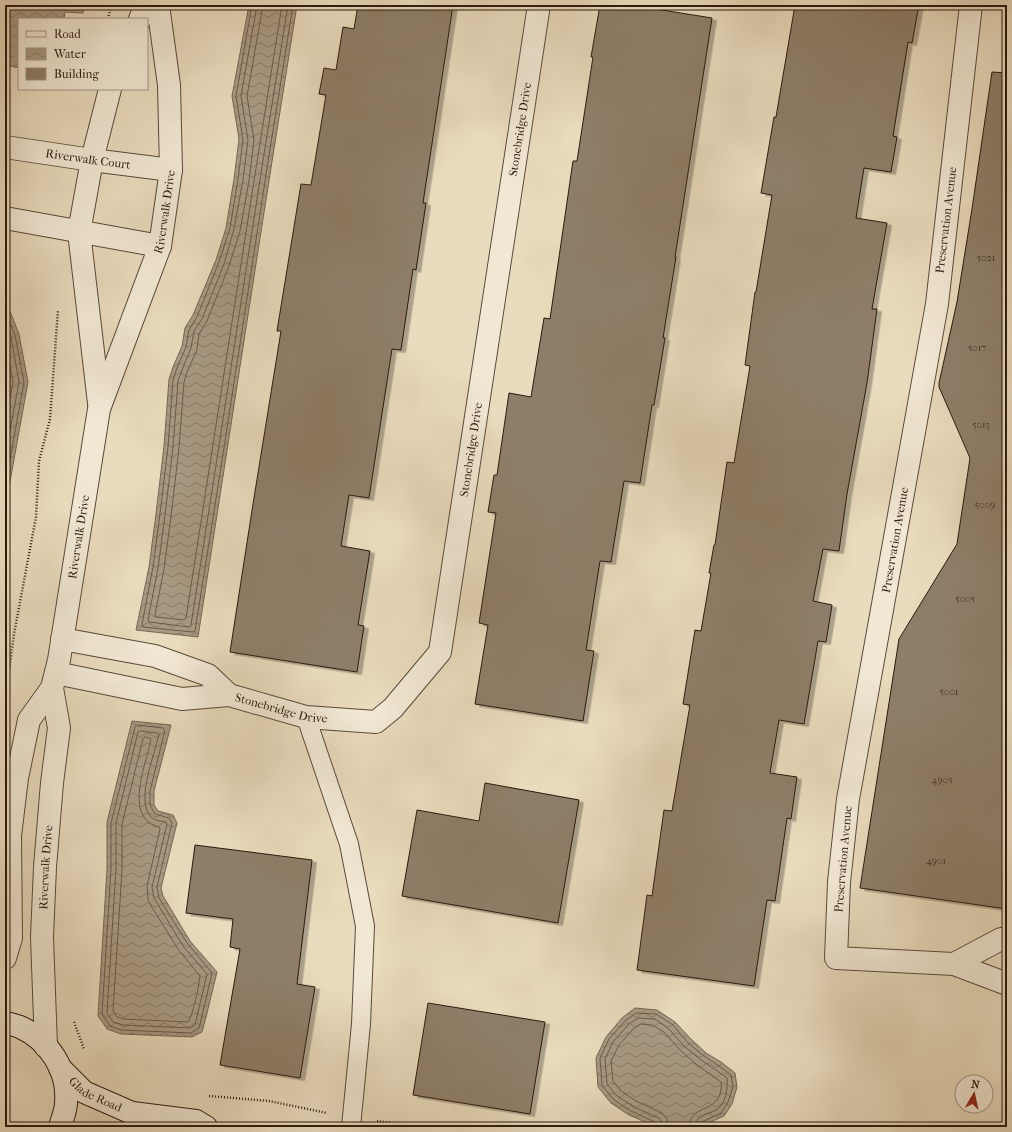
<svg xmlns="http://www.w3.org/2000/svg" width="1012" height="1132" font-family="'IM FELL French Canon',serif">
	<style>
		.water { fill: url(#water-waves); stroke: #766654 }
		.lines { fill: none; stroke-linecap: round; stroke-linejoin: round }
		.shore { stroke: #6a5a48; stroke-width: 1 }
		.building { fill: #8e7e69; stroke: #2b1a0e; filter: url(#shadow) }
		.service-casing { stroke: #5a4a3a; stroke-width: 20 }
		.minor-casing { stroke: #5a4a3a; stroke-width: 24 }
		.tertiary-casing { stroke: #5a4a3a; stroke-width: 24 }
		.secondary-casing { stroke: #2b1a0e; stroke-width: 24 }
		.path { stroke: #2b1a0e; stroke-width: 2.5; stroke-dasharray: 1 2; stroke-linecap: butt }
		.service { stroke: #f1e8d4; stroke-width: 18 }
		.minor { stroke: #f1e8d4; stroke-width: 22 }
		.tertiary { stroke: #f1e8d4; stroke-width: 22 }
		.secondary { stroke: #f1e8d4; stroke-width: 22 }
		.labels { text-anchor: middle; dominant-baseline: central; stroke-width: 4; stroke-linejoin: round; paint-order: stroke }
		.number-label { font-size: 10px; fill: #443325 }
		.street-label { font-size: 12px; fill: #2b1a0e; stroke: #f1e8d4 }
	</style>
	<defs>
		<pattern id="water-waves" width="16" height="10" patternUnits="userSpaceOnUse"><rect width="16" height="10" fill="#a89982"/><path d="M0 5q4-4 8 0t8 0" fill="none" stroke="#897c69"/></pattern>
		<filter id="shadow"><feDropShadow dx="4.5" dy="2.5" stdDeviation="0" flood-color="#0004"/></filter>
	</defs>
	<rect width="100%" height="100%" fill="#e9dbbd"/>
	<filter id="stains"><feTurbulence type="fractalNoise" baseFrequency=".005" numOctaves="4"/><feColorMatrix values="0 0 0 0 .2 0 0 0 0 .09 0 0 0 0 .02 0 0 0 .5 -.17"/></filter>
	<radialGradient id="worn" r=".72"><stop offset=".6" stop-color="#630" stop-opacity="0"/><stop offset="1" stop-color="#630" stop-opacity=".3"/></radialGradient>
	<!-- water -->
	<path class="water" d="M 5,5 L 84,5 L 83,13 L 65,12 L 64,19 L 19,19 L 19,68 L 5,65 Z
		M 249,5 L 297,5 C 263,215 231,426 198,637 L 136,630 L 149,567 L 156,514 L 164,446 L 169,379 L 173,367 L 182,346 L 185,328 L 193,315 L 216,260 L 226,228 L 234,179 L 239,139 L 232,96 Z
		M 5,299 L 19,334 L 28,382 L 5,509 Z
		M 132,721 L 171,725 L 154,791 L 154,805 L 158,811 L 173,815 L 177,823 L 161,888 L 163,896 L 190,941 L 217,972 L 206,1017 L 202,1032 L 192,1037 L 121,1034 L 107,1029 L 98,1016 L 107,869 L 107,822 Z
		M 635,1008 L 657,1010 L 675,1022 L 691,1039 L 706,1053 L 721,1062 L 735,1073 L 737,1087 L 732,1104 L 724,1116 L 702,1126 L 657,1127 L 629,1115 L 611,1103 L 598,1087 L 596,1058 L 606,1037 L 622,1018 Z"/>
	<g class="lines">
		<!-- shore -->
		<path class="shore" d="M 252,5 L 236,96 L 243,140 L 238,179 L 230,228 L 219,262 L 197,317 L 189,330 L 186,347 L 177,368 L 173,380 L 168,447 L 160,514 L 153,567 L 142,624 L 143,627 L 193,632 L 195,631 C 229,422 259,213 293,5
			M 257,5 L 241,96 L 248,140 L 243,180 L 234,229 L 224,264 L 202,319 L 194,331 L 191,348 L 182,370 L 178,381 L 173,447 L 165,515 L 158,568 L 148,620 L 149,622 L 189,627 L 191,625 C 224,418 254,211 288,5
			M 263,5 L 247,96 L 254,140 L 249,181 L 240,231 L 229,266 L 207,321 L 199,334 L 197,350 L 187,372 L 184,382 L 179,448 L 171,516 L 164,569 L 155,615 L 156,617 L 184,620 L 186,618 C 218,414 249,209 282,5
			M 5,310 L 15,335 L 24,382 L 5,487
			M 5,323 L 11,337 L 19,382 L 5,458
			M 5,340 L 13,382 L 5,424
			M 137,725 L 163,728 L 165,730 L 150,791 L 150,805 L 155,814 L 169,818 L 172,823 L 157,887 L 159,898 L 187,943 L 212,973 L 202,1016 L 199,1028 L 191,1033 L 121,1030 L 110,1026 L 102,1014 L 111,869 L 111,823 L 135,727 Z
			M 140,731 L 157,733 L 159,734 C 155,754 135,801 151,817 C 155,821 161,821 166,822 L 167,824 L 152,887 L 154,898 L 183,946 L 207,974 L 195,1025 L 190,1028 L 123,1025 L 113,1022 L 107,1013 L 116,869 L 116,823 L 138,732 Z
			M 145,737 L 150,738 L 151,740 C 146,764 123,818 159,827 L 160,829 L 147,886 L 148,899 L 150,904 L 178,949 L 200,976 C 199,985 193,1015 188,1022 L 124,1019 L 117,1017 L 113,1011 L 122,870 L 122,824 L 143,739 Z
			M 657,1127 L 657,1124 L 655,1122 L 631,1111 L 614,1100 L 602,1085 L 600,1058 L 609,1039 L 625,1021 L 636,1013 L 656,1014 L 673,1025 L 688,1043 L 704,1056 L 719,1066 L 731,1075 L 733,1087 L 728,1102 L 721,1113 L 702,1122 L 700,1124 L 700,1127
			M 662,1127 L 662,1122 L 659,1118 L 634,1107 L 617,1096 L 607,1084 L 605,1059 L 613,1042 L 629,1024 L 638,1018 L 655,1019 L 669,1029 L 684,1046 L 701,1060 L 716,1070 L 727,1078 C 728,1089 726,1104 716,1110 C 707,1115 695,1115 695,1127
			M 668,1127 L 667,1119 L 662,1113 L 636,1101 L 621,1091 L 613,1081 L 611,1061 L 619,1045 L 633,1029 L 640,1024 L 653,1025 L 665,1033 L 680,1050 L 697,1065 L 721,1082 C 722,1086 721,1089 720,1094 C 714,1113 690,1105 689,1127"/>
	</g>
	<!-- building -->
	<path class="building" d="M 358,5 L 453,5 L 423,203 L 426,203 L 416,270 L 413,269 L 401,350 L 392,349 L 369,498 L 349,495 L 341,546 L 370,551 L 358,625 L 364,626 L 357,672 L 230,652 L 253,504 L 281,331 L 277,331 L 301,184 L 311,185 L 326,95 L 319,94 L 324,68 L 336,70 L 343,27 L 354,29 Z
		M 600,5 L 631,5 L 712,18 L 675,257 L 676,257 L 663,338 L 665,338 L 654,405 L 652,405 L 640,483 L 624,481 L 611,562 L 600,561 L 586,650 L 594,651 L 583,721 L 475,704 L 488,625 L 479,623 L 496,513 L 488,512 L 494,475 L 497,475 L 509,393 L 531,397 L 544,318 L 550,319 L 573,161 L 577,161 L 593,57 L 591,57 Z
		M 795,5 L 919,5 L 912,43 L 908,42 L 893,136 L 897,137 L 891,172 L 864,168 L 856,218 L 887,223 L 872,309 L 877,309 L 867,383 L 847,494 L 839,551 L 823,549 L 813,601 L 832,605 L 826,642 L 818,641 L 804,724 L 779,720 L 770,773 L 797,777 L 791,819 L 787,818 L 775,901 L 767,900 L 754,986 L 637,970 L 647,895 L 652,896 L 664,810 L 672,811 L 690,705 L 683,704 L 695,630 L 701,631 L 711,573 L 709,573 L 714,545 L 715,545 L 727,462 L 734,463 L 750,366 L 745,365 L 755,292 L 756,292 L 772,195 L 761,193 L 774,117 L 776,117 Z
		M 992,72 L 1007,73 L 1007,909 L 860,888 L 899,639 L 957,544 L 970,458 L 939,387 L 939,383 L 957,302 L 972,209 Z
		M 485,783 L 579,800 L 558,923 L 402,896 L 417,810 L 479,821 Z
		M 195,845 L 312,860 L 297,984 L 315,987 L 300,1078 L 220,1065 L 240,949 L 230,947 L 233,919 L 186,913 Z
		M 428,1003 L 545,1022 L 530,1114 L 413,1095 Z"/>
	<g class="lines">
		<!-- service casing -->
		<g class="service-casing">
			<path id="service" d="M 306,717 L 349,844 L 365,926 L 361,1024 L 351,1127"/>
		</g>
		<!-- minor casing -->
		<g class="minor-casing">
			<g id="minor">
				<path d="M 971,5 L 937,304 L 848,799 L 839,882 L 836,958 L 954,964 L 1007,984"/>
				<path id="s1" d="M 5,147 L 92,160 L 171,170"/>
				<path d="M 5,218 L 160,246"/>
				<path d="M 62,639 L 155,656 L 208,675 L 229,695"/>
				<path id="s2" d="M 56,673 L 182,699 L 229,695 L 306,717 L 376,722 L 393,708 L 440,652 L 539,5"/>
				<path d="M 954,964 L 1001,939 L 1007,938"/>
			</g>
		</g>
		<!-- tertiary casing -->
		<g class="tertiary-casing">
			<g id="tertiary">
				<path d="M 140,19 L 146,5"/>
				<path d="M 99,403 L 79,232 L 92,160 L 110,89"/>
				<path d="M 5,958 L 11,938 L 10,836 L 17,778 L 29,720 L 52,688"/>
				<path id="s3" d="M 46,1047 L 42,937 L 45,867 L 52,783 L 59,728 L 52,688 L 59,660 L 99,409 L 160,246 L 171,170 L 169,85 L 158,5"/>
			</g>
		</g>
		<!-- secondary casing -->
		<g class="secondary-casing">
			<g id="secondary">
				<path d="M 5,1023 C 10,1024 15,1025 20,1027 C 49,1040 69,1071 66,1103 C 66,1111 62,1119 60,1127"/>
				<path id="s4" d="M 60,1068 L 84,1092 L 132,1113 L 196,1121 L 206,1127"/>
			</g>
		</g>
		<!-- path -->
		<path class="path" d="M 108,19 L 111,5
			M 5,701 L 14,634 L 36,517 L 39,461 L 50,419 L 58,310
			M 74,1022 L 84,1049
			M 209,1096 L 269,1101 L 327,1113
			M 377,1121 L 422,1127"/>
		<!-- service -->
		<use href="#service" class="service"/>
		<!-- minor -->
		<use href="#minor" class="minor"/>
		<!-- tertiary -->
		<use href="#tertiary" class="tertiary"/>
		<!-- secondary -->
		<use href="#secondary" class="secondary"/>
	</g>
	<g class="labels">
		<!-- number labels -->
		<g class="number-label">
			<text x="986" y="258">5021</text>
			<text x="977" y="348">5017</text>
			<text x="981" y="425">5013</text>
			<text x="985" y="505">5009</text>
			<text x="965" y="599">5005</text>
			<text x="949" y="692">5001</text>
			<text x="942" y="780">4905</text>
			<text x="936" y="861">4901</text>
		</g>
		<!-- street labels -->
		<g class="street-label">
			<text stroke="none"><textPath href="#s2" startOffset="950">Stonebridge Drive</textPath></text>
			<text stroke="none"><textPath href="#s1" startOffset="84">Riverwalk Court</textPath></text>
			<text stroke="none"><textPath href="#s3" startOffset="852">Riverwalk Drive</textPath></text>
			<text transform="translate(946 220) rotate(-83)">Preservation Avenue</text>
			<text stroke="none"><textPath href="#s2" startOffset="626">Stonebridge Drive</textPath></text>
			<text stroke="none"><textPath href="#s3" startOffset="514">Riverwalk Drive</textPath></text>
			<text transform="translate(895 540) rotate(-80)">Preservation Avenue</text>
			<text stroke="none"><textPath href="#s2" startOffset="230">Stonebridge Drive</textPath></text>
			<text transform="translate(843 859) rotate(-85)">Preservation Avenue</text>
			<text stroke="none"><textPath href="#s3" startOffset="180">Riverwalk Drive</textPath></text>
			<text stroke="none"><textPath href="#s4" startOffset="45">Glade Road</textPath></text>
		</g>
	</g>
	<!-- margin -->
	<rect width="1012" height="1132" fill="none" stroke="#e9dbbd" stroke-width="20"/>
	<rect x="6" y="6" width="1000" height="1120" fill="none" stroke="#2b1a0e" stroke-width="2"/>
	<rect x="10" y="10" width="992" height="1112" fill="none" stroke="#2b1a0e"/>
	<!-- legend -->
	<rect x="18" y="18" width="130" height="72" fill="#f1e8d4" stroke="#a29685"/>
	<rect x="26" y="31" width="20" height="6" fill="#f1e8d4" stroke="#a29685"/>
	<text x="54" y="38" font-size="12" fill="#2b1a0e">Road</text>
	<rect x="26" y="48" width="20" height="12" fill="url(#water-waves)" stroke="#a29685"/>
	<text x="54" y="58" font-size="12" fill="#2b1a0e">Water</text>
	<rect x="26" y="68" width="20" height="12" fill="#8e7e69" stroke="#a29685"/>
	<text x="54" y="78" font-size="12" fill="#2b1a0e">Building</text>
	<!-- north arrow -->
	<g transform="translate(974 1094) rotate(9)"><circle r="19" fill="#f1e8d4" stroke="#a29685"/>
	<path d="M0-3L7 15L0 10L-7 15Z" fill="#8f2418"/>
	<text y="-6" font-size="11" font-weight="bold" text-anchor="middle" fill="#2b1a0e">N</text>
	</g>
	<rect width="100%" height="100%" filter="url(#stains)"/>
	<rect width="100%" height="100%" fill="url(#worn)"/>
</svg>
